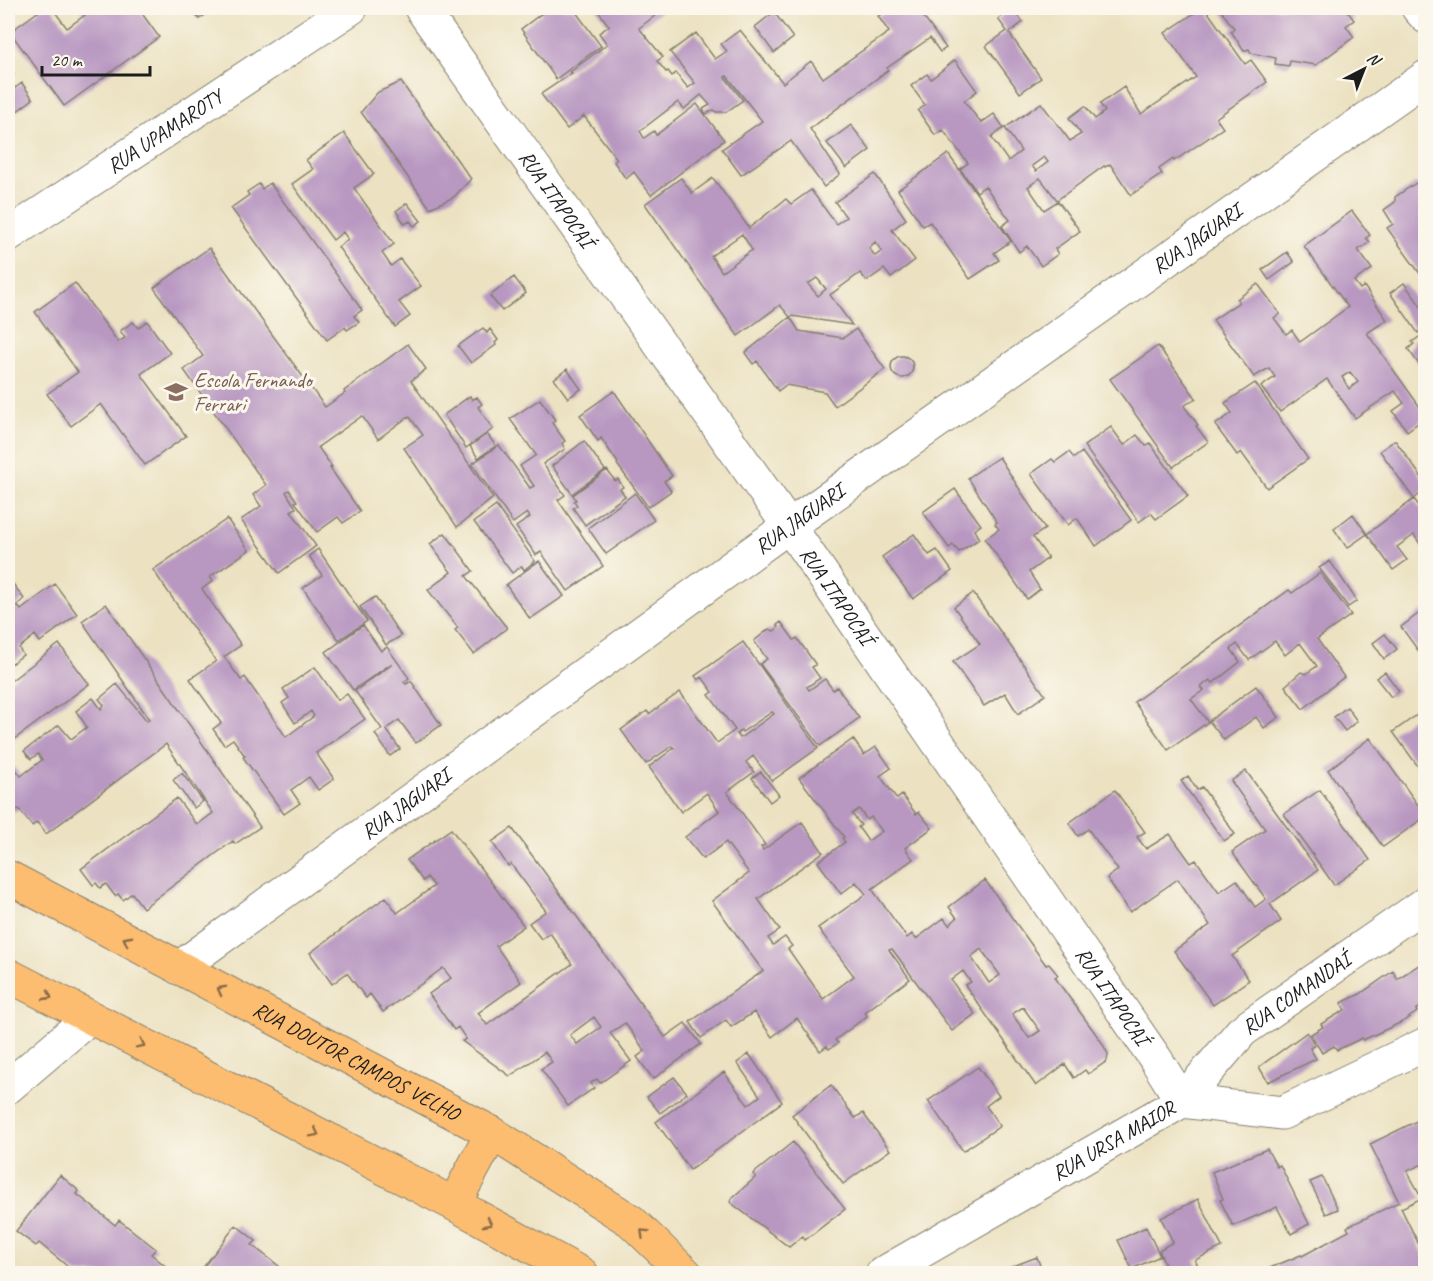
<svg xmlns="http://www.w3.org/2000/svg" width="1433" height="1281" font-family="Caveat,sans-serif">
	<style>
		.building { fill: #b897c1; fill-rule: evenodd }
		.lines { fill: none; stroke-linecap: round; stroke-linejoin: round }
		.minor-casing { stroke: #847f6f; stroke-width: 35 }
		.major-casing { stroke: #847f6f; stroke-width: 35 }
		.minor { stroke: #fff; stroke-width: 33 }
		.major { stroke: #fcbd6f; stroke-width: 33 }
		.oneway { stroke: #8c6c46 }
		.labels { text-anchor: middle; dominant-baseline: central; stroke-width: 6; stroke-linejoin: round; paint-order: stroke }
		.street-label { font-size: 21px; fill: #1c1c1c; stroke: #fbf7ec }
		.education-label { font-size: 21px; fill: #785e54; stroke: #fbf7ec; text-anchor: start }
	</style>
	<rect width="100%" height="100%" fill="#fbf7ec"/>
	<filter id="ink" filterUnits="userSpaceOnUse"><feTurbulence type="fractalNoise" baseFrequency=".0167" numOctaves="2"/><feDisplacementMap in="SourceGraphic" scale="12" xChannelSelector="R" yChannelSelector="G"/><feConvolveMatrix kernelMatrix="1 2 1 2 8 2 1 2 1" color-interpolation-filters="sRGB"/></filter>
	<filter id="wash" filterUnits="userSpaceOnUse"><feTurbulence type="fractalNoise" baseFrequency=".008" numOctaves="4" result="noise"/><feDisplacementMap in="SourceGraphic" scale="24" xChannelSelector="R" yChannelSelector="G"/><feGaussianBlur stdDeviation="1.35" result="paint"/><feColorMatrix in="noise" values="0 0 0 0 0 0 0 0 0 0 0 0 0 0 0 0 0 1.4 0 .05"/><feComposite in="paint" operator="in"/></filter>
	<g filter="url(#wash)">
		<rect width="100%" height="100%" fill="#ece2c2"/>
		<g id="blocks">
			<!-- building -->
			<path class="building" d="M 36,8 L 52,8 L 67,28 L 85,15 L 79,8 L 138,8 L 159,37 L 64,106 L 10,32 L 39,11 Z
				M 190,8 L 215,8 L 199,19 Z
				M 539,8 L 573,8 L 601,46 L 556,79 L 521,29 L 542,13 Z
				M 596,8 L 665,8 L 639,28 L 663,57 L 657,61 L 666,72 L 668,71 L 672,76 L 676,73 L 688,88 L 695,83 L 670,52 L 696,33 L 715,59 L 727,51 L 721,44 L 740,30 L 783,83 L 811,61 L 823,78 L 889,32 L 878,16 L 892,8 L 925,8 L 919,11 L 946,48 L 940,52 L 930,38 L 887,68 L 888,70 L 810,129 L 840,174 L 824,187 L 791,141 L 741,175 L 722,149 L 762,121 L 727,76 L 725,77 L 743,100 L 726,112 L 716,112 L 714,110 L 706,114 L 703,109 L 710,105 L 701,95 L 684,109 L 678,102 L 640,131 L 644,138 L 654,131 L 656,135 L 697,104 L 724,140 L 651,195 L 634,172 L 626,179 L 614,162 L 617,159 L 584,116 L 567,129 L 541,94 L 572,73 L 570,72 L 607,44 L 599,33 L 609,26 Z
				M 1013,8 L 1023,22 L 1009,33 L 1041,78 L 1020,93 L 986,46 L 1007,31 L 998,19 Z
				M 1202,8 L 1205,8 L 1245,64 L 1251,60 L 1267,82 L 1216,118 L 1223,128 L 1174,161 L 1173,159 L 1159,169 L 1162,174 L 1131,195 L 1110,164 L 1105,167 L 1104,166 L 1057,200 L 1040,178 L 1028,187 L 1044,210 L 1058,201 L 1080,231 L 1055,249 L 1058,254 L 1041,266 L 1027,246 L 1019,252 L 1002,226 L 1010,220 L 985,186 L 977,192 L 960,169 L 968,163 L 943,130 L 935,135 L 918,111 L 925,105 L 911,86 L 927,74 L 931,79 L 955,60 L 977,91 L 964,101 L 981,123 L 994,114 L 1004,128 L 991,137 L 1008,161 L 1021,151 L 1005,128 L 1041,103 L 1070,141 L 1081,134 L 1069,118 L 1085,106 L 1095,119 L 1105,111 L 1100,104 L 1124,87 L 1141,114 L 1196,77 L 1165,33 ZM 1044,157 L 1048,162 L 1036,171 L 1032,166 Z
				M 1219,8 L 1345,8 L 1354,20 L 1346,26 L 1354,37 L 1316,65 L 1290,61 L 1289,66 L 1275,64 L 1276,58 L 1251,53 L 1249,49 L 1244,51 L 1231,31 L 1234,28 Z
				M 774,12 L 793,38 L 774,53 L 755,27 Z
				M 8,66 L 14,75 L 9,79 L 15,88 L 22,83 L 33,99 L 8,118 Z
				M 401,82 L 471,179 L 454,197 L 430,208 L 361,112 L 378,92 Z
				M 851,125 L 870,150 L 846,168 L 827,143 Z
				M 344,133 L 374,174 L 354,188 L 394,244 L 382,253 L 391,266 L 400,259 L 421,286 L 399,302 L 410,316 L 395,327 L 338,247 L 348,239 L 343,232 L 333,240 L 292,184 L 313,169 L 306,160 Z
				M 948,154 L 1011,241 L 994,253 L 999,260 L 970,279 L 930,222 L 923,226 L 898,190 Z
				M 875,174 L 906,219 L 892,230 L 915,260 L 891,278 L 884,269 L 867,281 L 860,273 L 830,295 L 852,325 L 792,316 L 790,317 L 780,305 L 738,336 L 645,204 L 681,178 L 692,193 L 713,178 L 749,228 L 786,199 L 791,204 L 811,190 L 836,224 L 846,217 L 835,202 ZM 742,234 L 752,250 L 722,272 L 711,256 ZM 875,242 L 882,251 L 875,256 L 869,248 ZM 817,278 L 826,289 L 818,296 L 808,284 Z
				M 270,183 L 362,310 L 354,316 L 359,322 L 347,330 L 345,327 L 327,340 L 231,208 L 249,195 L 247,192 L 259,184 L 262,189 Z
				M 1416,183 L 1425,186 L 1425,271 L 1421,275 L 1387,228 L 1393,224 L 1384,210 L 1395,202 L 1395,197 Z
				M 407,203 L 421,221 L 414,226 L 410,221 L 405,224 L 396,211 Z
				M 1352,211 L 1370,235 L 1366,238 L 1370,242 L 1358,250 L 1372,269 L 1354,281 L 1360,289 L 1364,286 L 1387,320 L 1367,333 L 1425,414 L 1425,418 L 1407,431 L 1393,411 L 1404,403 L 1395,391 L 1355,418 L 1327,379 L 1280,412 L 1261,387 L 1275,377 L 1269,368 L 1254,377 L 1213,320 L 1239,302 L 1237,299 L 1258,284 L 1280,314 L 1274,318 L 1286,334 L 1292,330 L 1300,342 L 1348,307 L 1304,246 ZM 1350,372 L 1358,382 L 1349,389 L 1342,377 Z
				M 209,248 L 325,407 L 345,393 L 344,391 L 408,344 L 426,369 L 411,381 L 493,498 L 457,527 L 404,448 L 423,435 L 409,416 L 378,439 L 362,416 L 318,447 L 332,467 L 330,468 L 360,511 L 343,523 L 338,517 L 317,532 L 295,502 L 297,501 L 289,490 L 286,492 L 296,508 L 291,511 L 316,546 L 279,573 L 241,520 L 261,506 L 253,495 L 266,485 L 184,370 L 203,356 L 154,288 Z
				M 1287,252 L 1294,262 L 1269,280 L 1262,270 Z
				M 514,277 L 526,293 L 502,311 L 490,296 Z
				M 75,283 L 118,342 L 125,338 L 120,331 L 133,322 L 138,328 L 147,321 L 170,353 L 141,374 L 186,436 L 145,465 L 101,404 L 71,426 L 47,394 L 78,372 L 35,312 Z
				M 1404,283 L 1425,312 L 1425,327 L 1418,333 L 1390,293 Z
				M 790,317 L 799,331 L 843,338 L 856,329 L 885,369 L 835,406 L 825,392 L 786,385 L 778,391 L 757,361 L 753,364 L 745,353 Z
				M 483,328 L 487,333 L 490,329 L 498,340 L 495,343 L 496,345 L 471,363 L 458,346 Z
				M 1425,333 L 1425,362 L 1420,366 L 1408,349 L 1414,344 L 1412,342 Z
				M 1158,346 L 1196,398 L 1184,406 L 1198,425 L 1196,426 L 1208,442 L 1173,467 L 1110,379 Z
				M891 367a11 11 0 1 1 22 0a11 11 0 1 1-22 0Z
				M 567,369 L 581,389 L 568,398 L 554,379 Z
				M 1255,383 L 1308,459 L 1267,488 L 1241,452 L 1237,455 L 1215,425 L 1232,413 L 1225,403 Z
				M 614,391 L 672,476 L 664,481 L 671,491 L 648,507 L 617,464 L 618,463 L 601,438 L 598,441 L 580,415 Z
				M 470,396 L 472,400 L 477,397 L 482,404 L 478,407 L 493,429 L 466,448 L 444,415 Z
				M 540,399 L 555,420 L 552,423 L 565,441 L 562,443 L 565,449 L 543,464 L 565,495 L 558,500 L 603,566 L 568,591 L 541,552 L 536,555 L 516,527 L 530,517 L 527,513 L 513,523 L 472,464 L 499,445 L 530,488 L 534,486 L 520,466 L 536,455 L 510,419 Z
				M 1111,427 L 1124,445 L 1137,435 L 1146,446 L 1150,443 L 1188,496 L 1156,519 L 1151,513 L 1139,522 L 1084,446 Z
				M 487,434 L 496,446 L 478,458 L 470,446 Z
				M 1395,440 L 1425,482 L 1425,490 L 1414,499 L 1380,451 Z
				M 584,441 L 605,470 L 572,494 L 552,466 Z
				M 1069,452 L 1074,458 L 1082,452 L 1131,520 L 1096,546 L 1077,518 L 1068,525 L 1031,474 L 1052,459 L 1055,462 Z
				M 999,457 L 1045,529 L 1033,537 L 1048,558 L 1029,572 L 1040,589 L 1027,599 L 985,539 L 999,529 L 995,524 L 997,522 L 968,478 Z
				M 607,470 L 615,481 L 618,479 L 623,487 L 620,489 L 625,496 L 585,525 L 573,508 L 577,505 L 574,501 L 576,500 L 573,495 Z
				M 955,489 L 981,525 L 974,530 L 979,539 L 959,552 L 953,545 L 949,548 L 923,512 Z
				M 635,493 L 654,520 L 606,554 L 588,528 Z
				M 1414,499 L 1425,514 L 1425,551 L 1414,535 L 1397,547 L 1407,560 L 1393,570 L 1367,534 Z
				M 496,506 L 535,561 L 524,570 L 522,566 L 512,573 L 474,522 Z
				M 1353,514 L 1367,534 L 1347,548 L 1334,529 Z
				M 227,519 L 249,550 L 210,577 L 213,581 L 202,589 L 241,645 L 224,657 L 241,680 L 245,677 L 286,737 L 314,716 L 311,711 L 295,723 L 282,703 L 289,698 L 283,689 L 315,667 L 338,700 L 347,694 L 365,719 L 316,753 L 334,779 L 318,790 L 309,777 L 291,790 L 300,803 L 284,814 L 243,757 L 245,756 L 233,739 L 224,745 L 213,729 L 221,723 L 190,679 L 216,661 L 153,570 Z
				M 445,533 L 473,571 L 466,576 L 507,628 L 474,654 L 455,630 L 458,628 L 428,590 L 451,572 L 430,544 Z
				M 914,534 L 929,555 L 937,550 L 952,571 L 913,599 L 882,557 Z
				M 318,549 L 367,621 L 339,640 L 303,588 L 322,575 L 309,556 Z
				M 539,561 L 564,596 L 530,619 L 506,585 Z
				M 1330,561 L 1357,601 L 1348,607 L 1319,568 Z
				M 1320,573 L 1351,615 L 1317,639 L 1344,677 L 1303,709 L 1285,686 L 1301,672 L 1306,674 L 1317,666 L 1300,643 L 1285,655 L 1275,641 L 1249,660 L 1237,644 L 1231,649 L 1240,662 L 1213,683 L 1210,680 L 1201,687 L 1204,690 L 1191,699 L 1208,722 L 1168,750 L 1134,702 L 1289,590 L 1292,593 Z
				M 8,577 L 24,599 L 17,605 L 21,610 L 55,584 L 77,614 L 40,642 L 35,635 L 19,648 L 23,655 L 8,666 Z
				M 973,593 L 1045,695 L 1018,714 L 1005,693 L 984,706 L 953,662 L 980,644 L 954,607 Z
				M 375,597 L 401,636 L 386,645 L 360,607 Z
				M 106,604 L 260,827 L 235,844 L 233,841 L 143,908 L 132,893 L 123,900 L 118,894 L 115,896 L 106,884 L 100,888 L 96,883 L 93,885 L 81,869 L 177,798 L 197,825 L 213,813 L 166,744 L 46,834 L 37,822 L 32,826 L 19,809 L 14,812 L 8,804 L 8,764 L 10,762 L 21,776 L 42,760 L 38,754 L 31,759 L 24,751 L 59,725 L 71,739 L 87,727 L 76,711 L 93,698 L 101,709 L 104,705 L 99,699 L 117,684 L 147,721 L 149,719 L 82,621 Z
				M 1422,611 L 1425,616 L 1425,660 L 1401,627 Z
				M 781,622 L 794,640 L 797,638 L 816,665 L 812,667 L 820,678 L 807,687 L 809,690 L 825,679 L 833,690 L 837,687 L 859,718 L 820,746 L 760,664 L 767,659 L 754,641 L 769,629 L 774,631 L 779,627 L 777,625 Z
				M 363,625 L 381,651 L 387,647 L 409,678 L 404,682 L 406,684 L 411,681 L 441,725 L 416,743 L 399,720 L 386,729 L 400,749 L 390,756 L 375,734 L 382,729 L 355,691 L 391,665 L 391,664 L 353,690 L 326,652 Z
				M 1385,634 L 1397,649 L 1384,659 L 1373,643 Z
				M 743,642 L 818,748 L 772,781 L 753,756 L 746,762 L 754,772 L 727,792 L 765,845 L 761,847 L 763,850 L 802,822 L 823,852 L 758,899 L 780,930 L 768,938 L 773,945 L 785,937 L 792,946 L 788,949 L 823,999 L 854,976 L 818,928 L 866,894 L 856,882 L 841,894 L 818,862 L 845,842 L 842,838 L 844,837 L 799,778 L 853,739 L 864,755 L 876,747 L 891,768 L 880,776 L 897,799 L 902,795 L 916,814 L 919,812 L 932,828 L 905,848 L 913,859 L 872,889 L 907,938 L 912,934 L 916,939 L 944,918 L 949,925 L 957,918 L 949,907 L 985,880 L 1046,965 L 1049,964 L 1058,975 L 1055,977 L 1058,982 L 1101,1041 L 1108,1054 L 1107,1061 L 1088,1074 L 1085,1070 L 1074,1078 L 1065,1064 L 1036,1086 L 965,985 L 971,982 L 963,971 L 951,980 L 975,1014 L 952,1031 L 892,949 L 889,950 L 910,979 L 865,1012 L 867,1016 L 835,1040 L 838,1043 L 829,1049 L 827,1046 L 820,1051 L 797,1018 L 772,1037 L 754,1012 L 731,1027 L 726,1020 L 701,1038 L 690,1022 L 763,971 L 712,901 L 749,873 L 726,842 L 703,859 L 685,837 L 719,811 L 707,793 L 681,812 L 649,767 L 674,748 L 672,746 L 646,764 L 621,730 L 647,711 L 649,714 L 680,692 L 717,743 L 735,730 L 709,695 L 713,692 L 702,677 L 698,680 L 695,676 ZM 772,712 L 774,714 L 740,738 L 737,734 L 741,730 L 742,732 ZM 859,809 L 867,820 L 871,817 L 882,831 L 868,841 L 858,827 L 861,825 L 852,814 ZM 981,949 L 1000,975 L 989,983 L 971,957 ZM 1023,1007 L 1040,1031 L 1029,1038 L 1012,1014 Z
				M 59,644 L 89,684 L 8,744 L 8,683 Z
				M 1385,672 L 1399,691 L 1391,697 L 1376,678 Z
				M 1256,686 L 1279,717 L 1264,728 L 1256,717 L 1224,740 L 1209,721 Z
				M 1347,707 L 1357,721 L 1345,731 L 1334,717 Z
				M 1421,712 L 1425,719 L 1425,776 L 1393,732 Z
				M 1370,738 L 1426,816 L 1383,847 L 1328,770 Z
				M 1246,771 L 1318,870 L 1270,904 L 1281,921 L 1232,956 L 1249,980 L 1213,1005 L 1174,951 L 1210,925 L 1178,879 L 1130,912 L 1107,878 L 1118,870 L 1088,829 L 1078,836 L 1069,823 L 1115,790 L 1145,832 L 1137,837 L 1146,849 L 1170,834 L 1191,863 L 1196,860 L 1219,892 L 1237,880 L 1255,907 L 1266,899 L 1232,852 L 1265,829 L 1231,781 Z
				M 761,772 L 779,795 L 770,802 L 752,778 Z
				M 182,773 L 203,801 L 194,808 L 173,780 Z
				M 1188,776 L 1197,790 L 1202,787 L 1235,834 L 1224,841 L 1181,781 Z
				M 1320,790 L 1370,860 L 1334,885 L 1284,814 Z
				M 512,828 L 665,1037 L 685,1023 L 701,1044 L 653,1079 L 637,1057 L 645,1051 L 625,1023 L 610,1033 L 631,1061 L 600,1083 L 597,1079 L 591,1083 L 594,1088 L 568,1106 L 541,1069 L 552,1062 L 545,1052 L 510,1076 L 462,1041 L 466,1039 L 458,1027 L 454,1030 L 429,994 L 451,978 L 443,968 L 383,1012 L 370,994 L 366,998 L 347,973 L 332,984 L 310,953 L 386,897 L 397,913 L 434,886 L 427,877 L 423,881 L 407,860 L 451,829 L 524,926 L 496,946 L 521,982 L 478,1013 L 487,1025 L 572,964 L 550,933 L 541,939 L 529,923 L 546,911 L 511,864 L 508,866 L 492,842 ZM 594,1017 L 601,1027 L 577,1044 L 570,1035 Z
				M 1425,961 L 1425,1004 L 1416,1010 L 1417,1012 L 1402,1022 L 1363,1040 L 1362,1038 L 1337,1050 L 1334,1046 L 1322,1053 L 1311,1034 L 1323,1027 L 1321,1024 L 1345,1010 L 1341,1003 L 1360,994 L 1393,971 L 1397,979 Z
				M 1307,1032 L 1315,1045 L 1310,1048 L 1316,1059 L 1268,1082 L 1259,1067 Z
				M 749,1054 L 782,1102 L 690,1170 L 656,1122 L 724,1072 L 748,1105 L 760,1096 L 737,1063 Z
				M 978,1067 L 999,1096 L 986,1106 L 1000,1126 L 963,1151 L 928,1101 Z
				M 674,1077 L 687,1093 L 660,1113 L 647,1097 Z
				M 831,1085 L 855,1118 L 863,1113 L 890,1150 L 843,1184 L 792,1115 Z
				M 1425,1113 L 1425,1163 L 1407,1171 L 1422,1198 L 1401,1208 L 1425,1257 L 1425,1274 L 1273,1274 L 1270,1268 L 1301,1255 L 1302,1256 L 1349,1231 L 1347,1227 L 1399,1202 L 1370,1144 L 1419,1120 L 1417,1117 Z
				M 793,1142 L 845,1209 L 805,1240 L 803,1236 L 789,1247 L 730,1202 L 733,1197 L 756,1177 L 753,1174 Z
				M 1267,1149 L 1277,1167 L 1280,1165 L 1309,1224 L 1291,1234 L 1277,1207 L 1233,1226 L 1220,1200 L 1223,1199 L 1212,1172 Z
				M 60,1175 L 79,1191 L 77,1194 L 115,1225 L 119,1220 L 156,1249 L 151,1254 L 175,1274 L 77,1274 L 39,1243 L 36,1246 L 16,1231 Z
				M 1322,1177 L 1338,1209 L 1326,1214 L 1310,1182 Z
				M 1198,1199 L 1222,1247 L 1195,1260 L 1202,1274 L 1169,1274 L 1159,1250 L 1173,1242 L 1161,1218 Z
				M 236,1225 L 256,1241 L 252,1245 L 289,1274 L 198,1274 Z
				M 1146,1227 L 1160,1256 L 1132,1269 L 1118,1240 Z
				M 1037,1257 L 1043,1274 L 995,1274 L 995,1273 Z"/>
		</g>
	</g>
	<g filter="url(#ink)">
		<use href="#blocks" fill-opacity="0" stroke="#847f6f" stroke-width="1.5"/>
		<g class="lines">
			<!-- minor casing -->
			<g class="minor-casing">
				<g id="minor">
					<path id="s1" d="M 421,8 L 789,526 L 1155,1058 L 1182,1101"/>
					<path d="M 1418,8 L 1426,17"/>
					<path id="s2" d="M 8,235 L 351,8"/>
					<path id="s3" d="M 179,968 L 789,526 L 1426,77"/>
					<path d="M 8,1087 L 89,1018"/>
					<path id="s4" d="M 1182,1101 L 1242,1031 L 1426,903"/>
					<path id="s5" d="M 882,1274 L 1182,1101 L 1282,1113 L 1426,1044"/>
				</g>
			</g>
			<!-- major casing -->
			<g class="major-casing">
				<g id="major">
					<path id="s6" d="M 8,877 L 492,1133 L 631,1221 L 686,1274"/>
					<path d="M 8,975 L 454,1204 L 582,1274"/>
					<path d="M 454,1204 L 492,1133"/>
				</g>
			</g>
			<!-- minor -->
			<use href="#minor" class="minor"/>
			<!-- major -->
			<use href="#major" class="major"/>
		</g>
		<!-- one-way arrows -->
		<defs><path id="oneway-chevron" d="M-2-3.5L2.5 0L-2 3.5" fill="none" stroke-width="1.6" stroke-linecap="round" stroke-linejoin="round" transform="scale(1.5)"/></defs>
		<g class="oneway">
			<use href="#oneway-chevron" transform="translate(127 940) rotate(-152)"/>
			<use href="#oneway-chevron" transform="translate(221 990) rotate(-152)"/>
			<use href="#oneway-chevron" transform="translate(48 996) rotate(28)"/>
			<use href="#oneway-chevron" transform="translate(141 1044) rotate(27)"/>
			<use href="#oneway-chevron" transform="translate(315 1133) rotate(27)"/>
			<use href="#oneway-chevron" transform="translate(488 1223) rotate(28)"/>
			<use href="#oneway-chevron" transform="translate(644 1233) rotate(-136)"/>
		</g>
	</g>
	<!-- icons -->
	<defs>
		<g id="school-bare" transform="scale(1.8)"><path d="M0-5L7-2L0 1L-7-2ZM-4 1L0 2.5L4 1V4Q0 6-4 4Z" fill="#8d6e63" stroke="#fbf7ec" stroke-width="2.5" paint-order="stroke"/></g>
	</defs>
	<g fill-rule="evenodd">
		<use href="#school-bare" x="176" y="392"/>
	</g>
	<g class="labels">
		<!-- street labels -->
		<g class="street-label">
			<text stroke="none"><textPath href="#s2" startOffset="188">RUA UPAMAROTY</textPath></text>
			<text stroke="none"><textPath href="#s1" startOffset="234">RUA ITAPOCAÍ</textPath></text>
			<text stroke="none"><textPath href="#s3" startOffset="1252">RUA JAGUARI</textPath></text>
			<text stroke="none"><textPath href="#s3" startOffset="766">RUA JAGUARI</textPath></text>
			<text stroke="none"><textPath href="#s1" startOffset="720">RUA ITAPOCAÍ</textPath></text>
			<text stroke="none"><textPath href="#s3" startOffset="280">RUA JAGUARI</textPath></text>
			<text stroke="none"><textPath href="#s4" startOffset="158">RUA COMANDAÍ</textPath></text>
			<text stroke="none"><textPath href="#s1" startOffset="1206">RUA ITAPOCAÍ</textPath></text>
			<text stroke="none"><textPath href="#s6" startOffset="394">RUA DOUTOR CAMPOS VELHO</textPath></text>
			<text stroke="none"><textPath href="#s5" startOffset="267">RUA URSA MAIOR</textPath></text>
		</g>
		<!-- education labels -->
		<g class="education-label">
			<text x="194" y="380">Escola Fernando<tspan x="194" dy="24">Ferrari</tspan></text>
		</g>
	</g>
	<!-- margin -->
	<rect width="1433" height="1281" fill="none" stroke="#fbf7ec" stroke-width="30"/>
	<!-- north arrow -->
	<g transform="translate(1364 69) rotate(42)" stroke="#fbf7ec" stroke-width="4.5" paint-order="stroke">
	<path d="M0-4.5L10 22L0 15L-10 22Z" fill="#1c1c1c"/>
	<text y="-9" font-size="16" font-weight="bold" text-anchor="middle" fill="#1c1c1c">N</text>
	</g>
	<!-- scale -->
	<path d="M42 66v9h108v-9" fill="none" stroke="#1c1c1c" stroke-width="3"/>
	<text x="51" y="66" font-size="18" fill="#1c1c1c" stroke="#fbf7ec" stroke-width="4.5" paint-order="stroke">20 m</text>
</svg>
